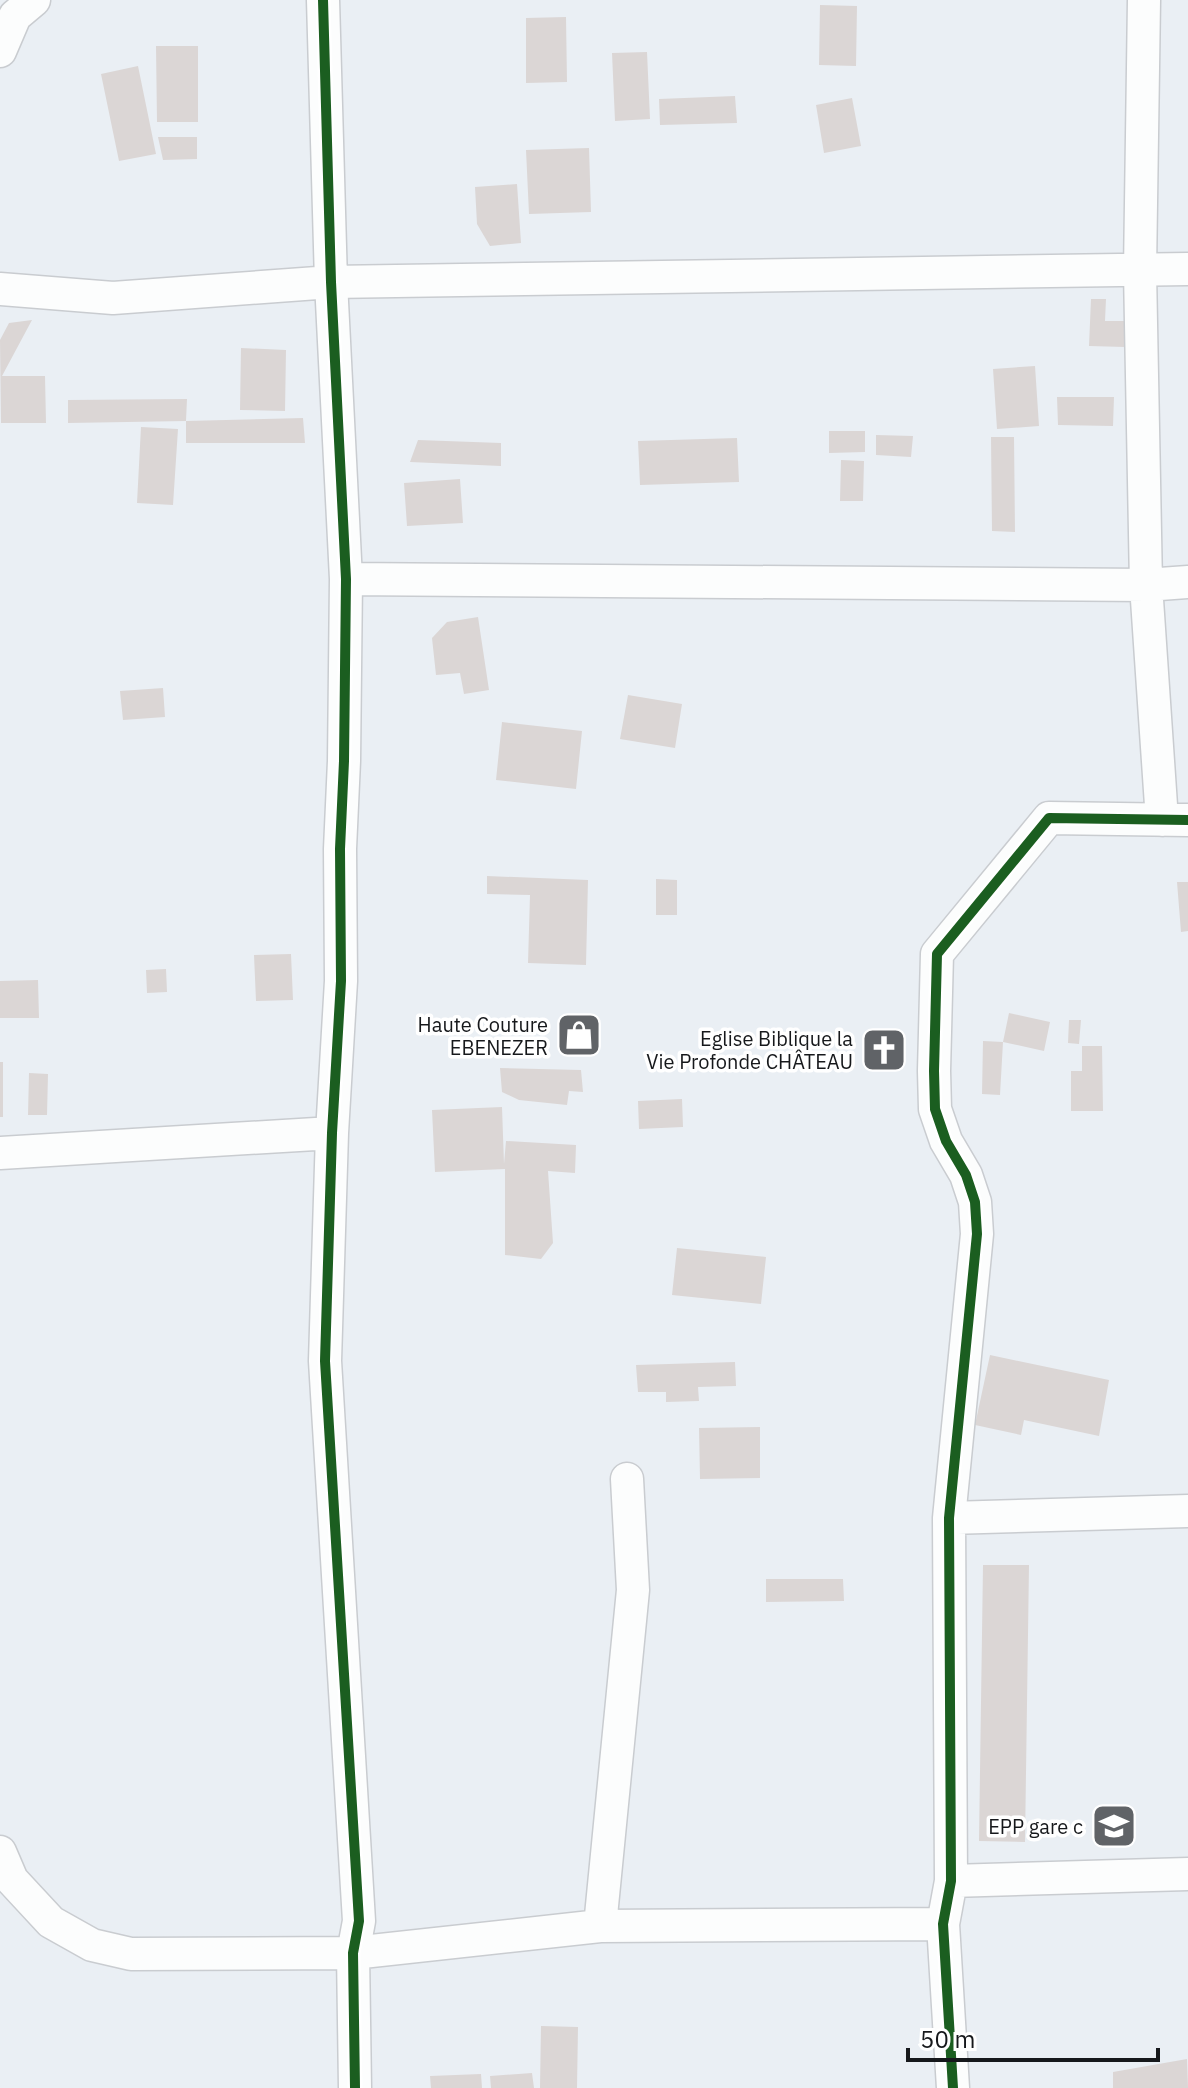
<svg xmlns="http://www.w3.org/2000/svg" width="1188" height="2088" font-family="'IBM Plex Sans',sans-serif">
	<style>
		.building { fill: #dbd6d5 }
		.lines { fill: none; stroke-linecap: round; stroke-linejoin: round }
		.minor-casing { stroke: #c9ccd0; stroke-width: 35 }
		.minor { stroke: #fcfdfd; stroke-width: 32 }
		.cycleway-casing { stroke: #fff; stroke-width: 15 }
		.cycleway { stroke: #1b5e20; stroke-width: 10 }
		.labels { text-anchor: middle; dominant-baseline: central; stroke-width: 7; stroke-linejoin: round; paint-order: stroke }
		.poi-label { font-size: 20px; fill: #16181b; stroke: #fff; text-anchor: end }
	</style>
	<rect width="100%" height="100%" fill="#eaeff4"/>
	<!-- building -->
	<path class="building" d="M 820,5 L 857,6 L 856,66 L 819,65 Z
		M 566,17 L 567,82 L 526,83 L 526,18 Z
		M 156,46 L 198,46 L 198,122 L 157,122 Z
		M 647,52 L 650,119 L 615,121 L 612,53 Z
		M 138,66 L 156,154 L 119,161 L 101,74 Z
		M 735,96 L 737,123 L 660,125 L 659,99 Z
		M 852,98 L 861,146 L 824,153 L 816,105 Z
		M 158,137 L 197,137 L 197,159 L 163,160 Z
		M 589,148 L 591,212 L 529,214 L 526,150 Z
		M 517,184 L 521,243 L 490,246 L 477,224 L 475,187 Z
		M 1091,299 L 1106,299 L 1105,321 L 1125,321 L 1125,347 L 1089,346 Z
		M 32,320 L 2,376 L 45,376 L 46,423 L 1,423 L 0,340 L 9,323 Z
		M 241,348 L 286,350 L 285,411 L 240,410 Z
		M 1035,366 L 1039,426 L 997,429 L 993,369 Z
		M 1057,397 L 1114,397 L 1113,426 L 1058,425 Z
		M 187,399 L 186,421 L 68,423 L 68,400 Z
		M 303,418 L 305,443 L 186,443 L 186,421 Z
		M 141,427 L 178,429 L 173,505 L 137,503 Z
		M 829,431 L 865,431 L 865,452 L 829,453 Z
		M 876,435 L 913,436 L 911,457 L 876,455 Z
		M 991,437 L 1014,437 L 1015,532 L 992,531 Z
		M 737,438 L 739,482 L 640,485 L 638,441 Z
		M 418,440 L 501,443 L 501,466 L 410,462 Z
		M 841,460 L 864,461 L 863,501 L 840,501 Z
		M 460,479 L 463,523 L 407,526 L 404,483 Z
		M 478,617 L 489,690 L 464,694 L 460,673 L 436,675 L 432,638 L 447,622 Z
		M 163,688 L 165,717 L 123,720 L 120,691 Z
		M 628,695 L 682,704 L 675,748 L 620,739 Z
		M 502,722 L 582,731 L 576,789 L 496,780 Z
		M 487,876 L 588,880 L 586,965 L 528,963 L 530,895 L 487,894 Z
		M 656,879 L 677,880 L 677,915 L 656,915 Z
		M 1177,882 L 1188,882 L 1188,931 L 1181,932 Z
		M 291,954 L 293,1000 L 256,1001 L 254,955 Z
		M 166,969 L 167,992 L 147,993 L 146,970 Z
		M 38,980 L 39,1018 L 0,1018 L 0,981 Z
		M 1009,1013 L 1050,1022 L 1044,1051 L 1003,1042 Z
		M 1069,1020 L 1081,1020 L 1079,1044 L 1068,1043 Z
		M 983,1041 L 1003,1042 L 1000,1095 L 982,1094 Z
		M 1082,1046 L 1102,1046 L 1103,1111 L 1071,1111 L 1071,1071 L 1082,1071 Z
		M 0,1062 L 3,1062 L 3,1117 L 0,1117 Z
		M 500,1068 L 581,1070 L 583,1092 L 569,1091 L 567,1105 L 519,1100 L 502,1092 Z
		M 29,1073 L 48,1074 L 47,1115 L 28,1115 Z
		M 682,1099 L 683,1127 L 639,1129 L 638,1101 Z
		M 502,1107 L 504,1164 L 506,1141 L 576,1145 L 575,1173 L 548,1171 L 553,1243 L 541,1259 L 505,1255 L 505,1169 L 435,1172 L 432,1110 Z
		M 677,1248 L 766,1257 L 761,1304 L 672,1295 Z
		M 990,1355 L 1109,1380 L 1099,1436 L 1024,1420 L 1021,1435 L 975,1425 Z
		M 735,1362 L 736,1386 L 698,1387 L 699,1401 L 666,1402 L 666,1392 L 638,1392 L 636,1365 Z
		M 760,1427 L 760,1478 L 700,1479 L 699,1428 Z
		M 983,1565 L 1029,1565 L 1025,1842 L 979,1841 Z
		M 766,1579 L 843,1579 L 844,1601 L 766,1602 Z
		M 541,2026 L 578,2027 L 577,2088 L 540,2088 Z
		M 1187,2059 L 1188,2088 L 1113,2088 L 1113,2072 Z
		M 532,2073 L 534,2088 L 491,2088 L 490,2076 Z
		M 481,2074 L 482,2088 L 431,2088 L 430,2076 Z"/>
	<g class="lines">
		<!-- minor casing -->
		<g class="minor-casing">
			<path id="minor" d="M 323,0 L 331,282 L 346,579 L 344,761 L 340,849 L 341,981 L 332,1133 L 325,1361 L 359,1921 L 353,1953 L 355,2088
				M 1144,0 L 1140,271 L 1146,585 L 1162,820
				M 0,51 L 15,16 L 34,0
				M 0,289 L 113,298 L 331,282 L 1188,269
				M 346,579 L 1146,585 L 1188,582
				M 0,1153 L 332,1133
				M 949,1518 L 1188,1511
				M 0,1852 L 12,1880 L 51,1922 L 92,1945 L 131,1954 L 353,1953 L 600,1926 L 943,1924
				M 951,1881 L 1188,1874
				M 600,1926 L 633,1590 L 627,1479
				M 953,2088 L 943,1924 L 951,1881 L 949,1518 L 977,1234 L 975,1202 L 966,1175 L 946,1141 L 935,1109 L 934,1071 L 937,954 L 1049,818 L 1188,820"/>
		</g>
		<!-- minor -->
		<use href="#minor" class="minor"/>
		<!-- cycleway casing -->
		<g class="cycleway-casing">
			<path id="cycleway" d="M 323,0 L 331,282 L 346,579 L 344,761 L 340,849 L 341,981 L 332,1133 L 325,1361 L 359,1921 L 353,1953 L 355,2088
				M 953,2088 L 943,1924 L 951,1881 L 949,1518 L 977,1234 L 975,1202 L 966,1175 L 946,1141 L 935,1109 L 934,1071 L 937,954 L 1049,818 L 1188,820"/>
		</g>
		<!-- cycleway -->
		<use href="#cycleway" class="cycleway"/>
	</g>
	<!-- icons -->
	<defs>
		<g id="shop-square" transform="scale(2.3)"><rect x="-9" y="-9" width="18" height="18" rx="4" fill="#606367" stroke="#fff"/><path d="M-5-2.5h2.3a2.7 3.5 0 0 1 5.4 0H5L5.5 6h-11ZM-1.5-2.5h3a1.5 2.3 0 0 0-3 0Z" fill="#fff"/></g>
		<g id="church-square" transform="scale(2.3)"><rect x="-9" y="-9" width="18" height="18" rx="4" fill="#606367" stroke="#fff"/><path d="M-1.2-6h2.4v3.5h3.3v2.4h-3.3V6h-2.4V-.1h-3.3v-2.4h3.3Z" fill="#fff"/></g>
		<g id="school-square" transform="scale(2.3)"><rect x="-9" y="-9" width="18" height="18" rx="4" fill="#606367" stroke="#fff"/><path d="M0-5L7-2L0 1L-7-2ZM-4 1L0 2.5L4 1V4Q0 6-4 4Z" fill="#fff"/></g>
	</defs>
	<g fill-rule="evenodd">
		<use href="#shop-square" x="579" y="1035"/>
		<use href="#church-square" x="884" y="1050"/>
		<use href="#school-square" x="1114" y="1826"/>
	</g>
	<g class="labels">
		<!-- poi labels -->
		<g class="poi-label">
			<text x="548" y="1024">Haute Couture<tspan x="548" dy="23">EBENEZER</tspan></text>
			<text x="853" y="1038">Eglise Biblique la<tspan x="853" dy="23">Vie Profonde CHÂTEAU</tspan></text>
			<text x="1083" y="1826">EPP gare c</text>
		</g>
	</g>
	<!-- scale -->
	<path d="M908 2048v12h250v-12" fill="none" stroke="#16181b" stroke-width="4"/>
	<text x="920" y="2048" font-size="24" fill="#16181b" stroke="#ffffff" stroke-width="6" paint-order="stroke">50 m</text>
</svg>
